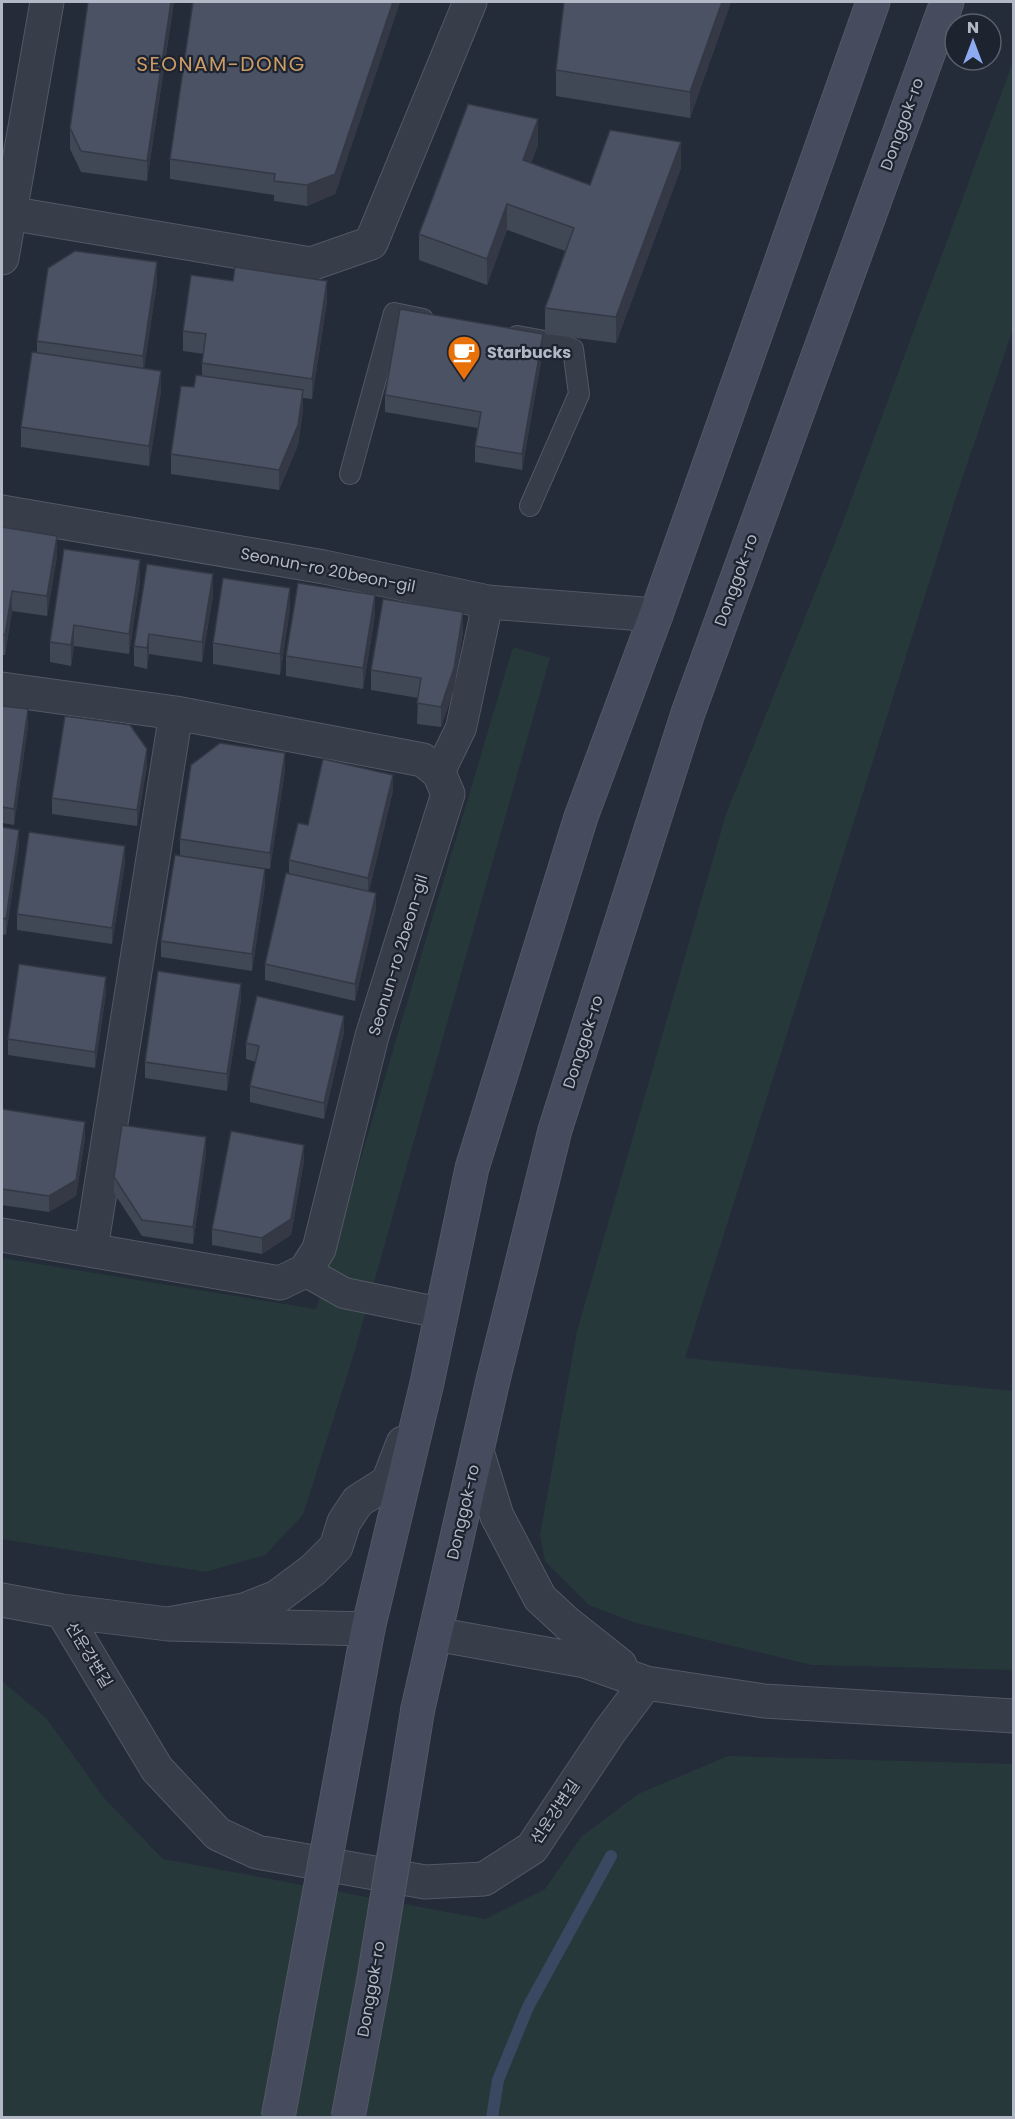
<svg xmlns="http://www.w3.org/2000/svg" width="1015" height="2119" font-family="Poppins,'Noto Sans KR',sans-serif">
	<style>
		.green { fill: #27383b }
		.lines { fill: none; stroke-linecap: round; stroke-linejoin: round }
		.stream { stroke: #3a4861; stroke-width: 12 }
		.service-casing { stroke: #535865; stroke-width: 22 }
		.pedestrian-casing { stroke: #535865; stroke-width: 32 }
		.minor-casing { stroke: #535865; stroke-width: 35 }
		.secondary-casing { stroke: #535865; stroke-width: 35 }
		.service { stroke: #383d4a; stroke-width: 20 }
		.pedestrian { stroke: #383d4a; stroke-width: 30 }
		.minor { stroke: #383d4a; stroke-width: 33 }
		.secondary { stroke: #464c5d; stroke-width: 33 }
		.secondary-bridge-casing { stroke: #535865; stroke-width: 35; stroke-linecap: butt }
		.secondary-bridge { stroke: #464c5d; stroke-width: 33 }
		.wall { fill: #404755 }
		.shaded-wall { fill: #343945 }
		.building { fill: #4a5263; stroke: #343945; stroke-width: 1.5 }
		.labels { text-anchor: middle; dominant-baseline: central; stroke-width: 4.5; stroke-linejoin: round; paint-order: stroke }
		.street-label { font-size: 16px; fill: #b3b8c6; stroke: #1d232f }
		.poi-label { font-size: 16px; font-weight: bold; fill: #b3b8c6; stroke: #1d232f; text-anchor: start }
		.quarter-label { font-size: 20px; letter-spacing: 1.5px; fill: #cc9c67; stroke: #1d232f }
	</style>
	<rect width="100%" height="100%" fill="#242b39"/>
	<!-- green -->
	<path class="green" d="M 1013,62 L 1013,329 L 957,494 L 685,1358 L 1013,1391 L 1013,1670 L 812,1665 L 636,1623 L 589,1605 L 545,1561 L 540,1535 L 577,1331 L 726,814 L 840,530 Z
		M 513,647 L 550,658 L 353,1357 L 303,1515 L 265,1555 L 206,1572 L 2,1539 L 2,1258 L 316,1309 Z
		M 2,1681 L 46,1718 L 105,1799 L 163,1859 L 485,1919 L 545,1889 L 581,1837 L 638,1794 L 728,1756 L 1013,1764 L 1013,2117 L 2,2117 Z"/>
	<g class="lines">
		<!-- stream -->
		<path class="stream" d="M 492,2118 L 498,2080 L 528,2007 L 611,1856"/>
		<!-- service casing -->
		<g class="service-casing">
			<path id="service" d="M 517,336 L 556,343 L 573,349 L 579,394 L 530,506
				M 350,474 L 394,313 L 423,319"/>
		</g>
		<!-- pedestrian casing -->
		<g class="pedestrian-casing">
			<path id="pedestrian" d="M 439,773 L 461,728 L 488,602
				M 305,1271 L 344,1293 L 441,1313"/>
		</g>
		<!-- minor casing -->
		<g class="minor-casing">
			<path id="minor" d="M 9,213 L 311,264 L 371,243 L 470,2
				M 2,258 L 47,2
				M 2,512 L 324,567 L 488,602 L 656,615
				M 2,689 L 176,713 L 423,760 L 439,773 L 448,794 L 372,1036 L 319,1249 L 305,1271 L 280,1283 L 2,1235
				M 91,1249 L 176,713
				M 477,1451 L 497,1516 L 540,1598 L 567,1623 L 620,1665
				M 2,1600 L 62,1611 L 168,1624 L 368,1629
				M 62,1611 L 157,1769 L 218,1834 L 257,1852 L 425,1882 L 484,1879 L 532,1848 L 610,1731 L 646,1683
				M 168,1624 L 244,1610 L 277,1597 L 313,1570 L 336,1547 L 344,1522 L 358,1501 L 388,1482 L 403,1443
				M 435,1634 L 585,1661 L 646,1683 L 764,1701 L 1014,1716"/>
		</g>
		<!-- secondary casing -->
		<g class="secondary-casing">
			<path id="secondary" d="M 418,1708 L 493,1380 L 555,1130 L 688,713 L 947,2
				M 350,1727 L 368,1629 L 427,1383 L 472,1168 L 581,817 L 656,615 L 873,2"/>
		</g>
		<!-- service -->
		<use href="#service" class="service"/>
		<!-- pedestrian -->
		<use href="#pedestrian" class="pedestrian"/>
		<!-- minor -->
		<use href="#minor" class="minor"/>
		<!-- secondary -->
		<use href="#secondary" class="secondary"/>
		<!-- secondary-bridge casing -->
		<g class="secondary-bridge-casing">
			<path id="secondary-bridge" d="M 278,2118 L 350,1727
				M 348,2118 L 374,1978 L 418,1708"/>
		</g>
		<!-- secondary-bridge -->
		<use href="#secondary-bridge" class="secondary-bridge"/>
	</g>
	<!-- wall -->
	<path class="wall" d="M 174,2 L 147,181 L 81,172 L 70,149 L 70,128 Z
		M 193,2 L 400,2 L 335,194 L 307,206 L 274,201 L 274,195 L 170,179 L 170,159 Z
		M 731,2 L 690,118 L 556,96 L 556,70 Z
		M 538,145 L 531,163 L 590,185 L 681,168 L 616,343 L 545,334 L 545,308 L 565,251 L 507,230 L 487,285 L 419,260 L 419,234 Z
		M 157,283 L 144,368 L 161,391 L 149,466 L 21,447 L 21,427 L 37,353 L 37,341 Z
		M 327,301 L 312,399 L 303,398 L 303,410 L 298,445 L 279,490 L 171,474 L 171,454 L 194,387 L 202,376 L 202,363 L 204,354 L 183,351 L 183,331 Z
		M 543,350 L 522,470 L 475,462 L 475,446 L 478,428 L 385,412 L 385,395 Z
		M 2,527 L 57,556 L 47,616 L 12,611 L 5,655 L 2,655 Z
		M 147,564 L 213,595 L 202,662 L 149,654 L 147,669 L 134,666 L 134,646 Z
		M 140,581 L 129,654 L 74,646 L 71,666 L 50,662 L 50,642 Z
		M 290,609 L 280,675 L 213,664 L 213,643 Z
		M 375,615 L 363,689 L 286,676 L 286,656 Z
		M 463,632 L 454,689 L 441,727 L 417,724 L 418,698 L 371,690 L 371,670 Z
		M 2,706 L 28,726 L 14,825 L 2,823 Z
		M 147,765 L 137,826 L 52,814 L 52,798 Z
		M 285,770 L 270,869 L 180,856 L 180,839 Z
		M 393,791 L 369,891 L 376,909 L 355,1001 L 265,980 L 265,964 L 289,873 L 289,860 L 308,825 Z
		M 2,827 L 19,846 L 6,935 L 2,934 Z
		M 125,863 L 112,944 L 17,930 L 17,914 Z
		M 265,885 L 252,971 L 161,957 L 161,941 Z
		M 106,993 L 95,1068 L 8,1055 L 8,1039 Z
		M 241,1000 L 227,1091 L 145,1078 L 145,1062 Z
		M 344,1032 L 324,1119 L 250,1102 L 250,1086 L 256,1062 L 246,1059 L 246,1043 Z
		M 2,1109 L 85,1138 L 76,1196 L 49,1212 L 2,1205 Z
		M 206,1153 L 193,1244 L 142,1236 L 114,1193 L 114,1177 Z
		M 304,1161 L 291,1235 L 262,1254 L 212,1245 L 212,1229 Z"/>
	<!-- shaded-wall -->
	<path class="shaded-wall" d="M 171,2 L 174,2 L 147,181 L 147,161 Z
		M 393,2 L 400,2 L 335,194 L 307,206 L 307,185 Z
		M 722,2 L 731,2 L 690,118 L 690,92 Z
		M 538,119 L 538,145 L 523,186 L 523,160 Z
		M 681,142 L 681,168 L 616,343 L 616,317 Z
		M 507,204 L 507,230 L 487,285 L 487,259 Z
		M 157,262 L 157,283 L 143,377 L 143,356 Z
		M 327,281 L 327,301 L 312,399 L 312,379 Z
		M 543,334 L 543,350 L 522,470 L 522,454 Z
		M 161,371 L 161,391 L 149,466 L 149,446 Z
		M 303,390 L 303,410 L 298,445 L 279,490 L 279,470 Z
		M 57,536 L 57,556 L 47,616 L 47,596 Z
		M 140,560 L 140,581 L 129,654 L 129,634 Z
		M 213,574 L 213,595 L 202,662 L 202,642 Z
		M 290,588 L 290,609 L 280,675 L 280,654 Z
		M 12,591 L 12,611 L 5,655 L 5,635 Z
		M 375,595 L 375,615 L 363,689 L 363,668 Z
		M 463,612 L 463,632 L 454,689 L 441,727 L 441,707 Z
		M 74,625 L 74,646 L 71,666 L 71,645 Z
		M 149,634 L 149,654 L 147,669 L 147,648 Z
		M 28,709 L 28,726 L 14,825 L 14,809 Z
		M 147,749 L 147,765 L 137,826 L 137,810 Z
		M 285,753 L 285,770 L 270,869 L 270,853 Z
		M 393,775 L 393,791 L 368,895 L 368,878 Z
		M 19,830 L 19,846 L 6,935 L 6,919 Z
		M 125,846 L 125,863 L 112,944 L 112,928 Z
		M 265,869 L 265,885 L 252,971 L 252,954 Z
		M 376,893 L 376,909 L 355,1001 L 355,984 Z
		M 106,977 L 106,993 L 95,1068 L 95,1052 Z
		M 241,984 L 241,1000 L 227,1091 L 227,1074 Z
		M 344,1016 L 344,1032 L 324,1119 L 324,1103 Z
		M 85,1122 L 85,1138 L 76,1196 L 49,1212 L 49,1196 Z
		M 206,1137 L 206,1153 L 193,1244 L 193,1227 Z
		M 304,1145 L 304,1161 L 291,1235 L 262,1254 L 262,1238 Z"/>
	<!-- building -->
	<path class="building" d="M 88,2 L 171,2 L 147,161 L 81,151 L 70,128 Z
		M 193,2 L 393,2 L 335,174 L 307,185 L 274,181 L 275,174 L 170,159 Z
		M 564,2 L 722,2 L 690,92 L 556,70 Z
		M 468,104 L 538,119 L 523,160 L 590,185 L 610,130 L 681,142 L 616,317 L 545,308 L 574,228 L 507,204 L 487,259 L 419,234 Z
		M 75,251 L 157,262 L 143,356 L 37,341 L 48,268 Z
		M 235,267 L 327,281 L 312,379 L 202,363 L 206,334 L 183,331 L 191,275 L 233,281 Z
		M 400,309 L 543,334 L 522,454 L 475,446 L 481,412 L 385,395 Z
		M 32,352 L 161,371 L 149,446 L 21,427 Z
		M 196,375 L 303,390 L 298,425 L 279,470 L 171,454 L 181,386 L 194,387 Z
		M 2,527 L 57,536 L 47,596 L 12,591 L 5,635 L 2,634 Z
		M 64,549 L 140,560 L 129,634 L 74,625 L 71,645 L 50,642 Z
		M 147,564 L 213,574 L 202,642 L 149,634 L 147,648 L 134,646 Z
		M 223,578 L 290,588 L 280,654 L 213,643 Z
		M 298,583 L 375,595 L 363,668 L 286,656 Z
		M 383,599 L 463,612 L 454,668 L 441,707 L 417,703 L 421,678 L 371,670 Z
		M 2,706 L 28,709 L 14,809 L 2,807 Z
		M 65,716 L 130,725 L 147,749 L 137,810 L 52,798 Z
		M 220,743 L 285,753 L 270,853 L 180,839 L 191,765 Z
		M 323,759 L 393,775 L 368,878 L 289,860 L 298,823 L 308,825 Z
		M 2,827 L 19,830 L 6,919 L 2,918 Z
		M 29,832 L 125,846 L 112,928 L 17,914 Z
		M 175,855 L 265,869 L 252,954 L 161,941 Z
		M 286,873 L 376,893 L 355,984 L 265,964 Z
		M 19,964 L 106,977 L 95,1052 L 8,1039 Z
		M 158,971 L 241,984 L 227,1074 L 145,1062 Z
		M 257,996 L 344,1016 L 324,1103 L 250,1086 L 259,1046 L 246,1043 Z
		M 2,1109 L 85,1122 L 76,1180 L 49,1196 L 2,1189 Z
		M 122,1125 L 206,1137 L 193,1227 L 142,1220 L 114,1177 Z
		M 231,1131 L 304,1145 L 291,1219 L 262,1238 L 212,1229 Z"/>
	<!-- icons -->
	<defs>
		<g id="cafe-pin" transform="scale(1.725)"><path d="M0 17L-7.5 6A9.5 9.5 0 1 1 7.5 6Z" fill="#e8710a" stroke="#1d232f"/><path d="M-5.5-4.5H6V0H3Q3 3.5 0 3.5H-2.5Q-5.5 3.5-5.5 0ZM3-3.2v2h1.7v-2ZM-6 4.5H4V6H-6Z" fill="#fff"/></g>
	</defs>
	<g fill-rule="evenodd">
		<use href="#cafe-pin" x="464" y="352"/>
	</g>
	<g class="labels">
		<!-- street labels -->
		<g class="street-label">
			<text transform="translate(902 124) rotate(-70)">Donggok-ro</text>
			<text transform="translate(328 570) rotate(11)">Seonun-ro 20beon-gil</text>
			<text transform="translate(736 580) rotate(-70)">Donggok-ro</text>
			<text transform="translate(398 955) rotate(-73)">Seonun-ro 2beon-gil</text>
			<text transform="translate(583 1042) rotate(-72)">Donggok-ro</text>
			<text transform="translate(463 1512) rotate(-77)">Donggok-ro</text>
			<text transform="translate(89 1655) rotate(59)">선운강변길</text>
			<text transform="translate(555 1812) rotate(-56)">선운강변길</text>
			<text transform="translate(371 1989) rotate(-80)">Donggok-ro</text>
		</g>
		<!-- poi labels -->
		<g class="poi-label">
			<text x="487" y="352">Starbucks</text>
		</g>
		<!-- quarter labels -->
		<g class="quarter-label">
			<text x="221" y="64">SEONAM-DONG</text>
		</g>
	</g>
	<!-- border -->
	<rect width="1015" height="2119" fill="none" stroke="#b3b8c6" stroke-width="6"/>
	<!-- north arrow -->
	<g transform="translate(973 42)"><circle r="28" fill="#1d232f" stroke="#595f6b" stroke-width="1.5"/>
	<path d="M0-4.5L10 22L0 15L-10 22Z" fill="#8dabf0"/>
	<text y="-9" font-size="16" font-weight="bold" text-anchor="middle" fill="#b3b8c6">N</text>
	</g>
</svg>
